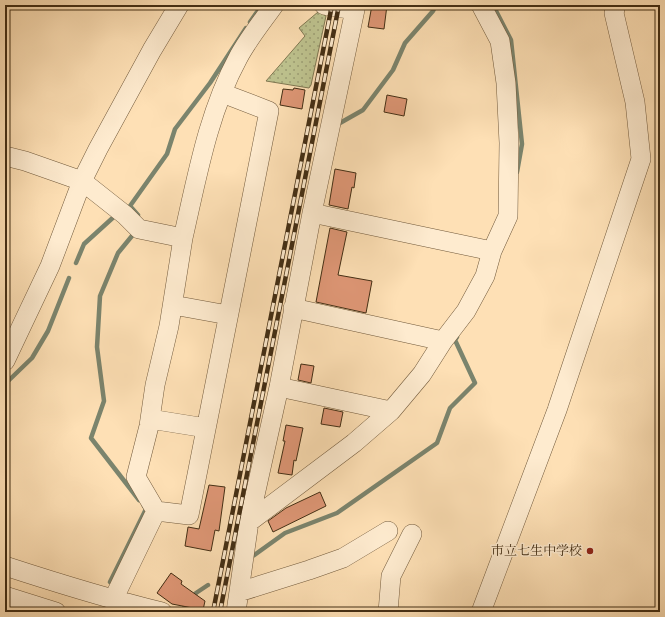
<svg xmlns="http://www.w3.org/2000/svg" width="665" height="617" font-family="'Libre Bodoni','Noto Serif JP',serif">
	<style>
		.park { fill: url(#park-dots); stroke: #807852 }
		.lines { fill: none; stroke-linecap: round; stroke-linejoin: round }
		.stream { stroke: #7b846d; stroke-width: 4.5 }
		.building { fill: #df9776; stroke: #432e14 }
		.minor-casing { stroke: #725a3c; stroke-width: 20 }
		.minor { stroke: #feebcf; stroke-width: 19 }
		.rail-casing { stroke: #432e14; stroke-width: 4.5 }
		.rail { stroke: #feebcf; stroke-width: 3; stroke-dasharray: 9; stroke-linecap: butt }
		.poi-dot { fill: #8f2418; stroke: #feebcf; stroke-width: 1.5 }
		.labels { text-anchor: middle; dominant-baseline: central; stroke-width: 3; stroke-linejoin: round; paint-order: stroke }
		.poi-label { font-size: 13px; fill: #432e14; stroke: #feebcf; text-anchor: end }
	</style>
	<defs>
		<pattern id="park-dots" width="8" height="8" patternUnits="userSpaceOnUse"><rect width="8" height="8" fill="#bec38f"/><path d="M2 2h.1M6 6h.1" fill="none" stroke="#9c9f74" stroke-width="1.8" stroke-linecap="round"/></pattern>
	</defs>
	<rect width="100%" height="100%" fill="#fee0b5"/>
	<filter id="stains"><feTurbulence type="fractalNoise" baseFrequency=".005" numOctaves="4"/><feColorMatrix values="0 0 0 0 .2 0 0 0 0 .09 0 0 0 0 .02 0 0 0 .5 -.17"/></filter>
	<radialGradient id="worn" r=".72"><stop offset=".6" stop-color="#630" stop-opacity="0"/><stop offset="1" stop-color="#630" stop-opacity=".3"/></radialGradient>
	<!-- park -->
	<path class="park" d="M 318,12 L 326,16 L 311,85 L 309,88 L 266,81 L 305,36 L 299,28 Z"/>
	<g class="lines">
		<!-- stream -->
		<path class="stream" d="M 493,5 L 511,40 L 522,144 L 517,172
			M 250,22 L 262,5
			M 340,123 L 363,110 L 393,70 L 405,43 L 433,11 L 436,5
			M 138,215 L 130,206 L 167,154 L 175,129 L 210,83 L 246,28
			M 136,231 L 118,253 L 100,296 L 97,347 L 104,401 L 91,438 L 139,500
			M 76,263 L 84,244 L 117,214
			M 5,384 L 32,358 L 48,331 L 69,278
			M 250,558 L 285,533 L 337,513 L 437,443 L 450,408 L 475,383 L 455,340 L 457,337
			M 110,582 L 146,509 L 144,506
			M 184,608 L 196,593 L 208,585"/>
	</g>
	<!-- building -->
	<path class="building" d="M 372,5 L 387,5 L 384,29 L 368,27 Z
		M 294,88 L 305,90 L 302,109 L 280,105 L 283,89 L 293,90 Z
		M 387,95 L 407,99 L 404,116 L 384,112 Z
		M 335,169 L 356,173 L 354,188 L 352,187 L 348,209 L 329,205 Z
		M 330,228 L 347,232 L 338,275 L 372,281 L 366,313 L 316,302 Z
		M 301,364 L 314,366 L 311,383 L 298,380 Z
		M 324,408 L 343,412 L 340,427 L 321,424 Z
		M 286,425 L 303,428 L 296,461 L 294,460 L 292,475 L 278,473 L 285,441 L 283,441 Z
		M 209,485 L 225,487 L 219,531 L 215,530 L 211,551 L 185,546 L 188,527 L 199,529 Z
		M 320,492 L 326,506 L 273,532 L 268,521 L 286,508 Z
		M 171,573 L 182,581 L 181,584 L 205,601 L 203,610 L 172,604 L 157,593 Z"/>
	<g class="lines">
		<!-- minor casing -->
		<g class="minor-casing">
			<path id="minor" d="M 324,5 L 355,10
				M 5,156 L 25,161 L 82,181 L 125,215 L 139,229 L 183,238 L 169,326 L 155,385 L 149,426 L 136,477 L 156,511 L 113,600
				M 312,213 L 492,251
				M 183,238 C 197,177 208,113 238,58 C 248,39 262,22 274,5
				M 173,305 L 228,315
				M 293,308 L 443,341
				M 5,361 L 50,266 L 82,181 L 98,149 L 152,50 L 179,5
				M 279,387 L 391,411
				M 150,419 L 206,428
				M 156,511 L 189,515 L 269,111 L 222,93
				M 249,522 L 354,443 L 391,411 L 422,374 L 443,341 L 466,311 L 485,276 L 492,251 L 508,216 L 509,143 L 506,83 L 500,41 L 481,5
				M 5,566 C 57,583 109,599 162,612
				M 239,592 L 309,570 L 343,558 L 388,531
				M 5,596 L 56,612
				M 236,612 L 249,522 L 279,387 L 312,213 L 356,5
				M 388,612 L 391,576 L 412,534
				M 481,612 L 557,410 L 639,165 L 641,159 L 635,102 L 614,13 L 616,5"/>
		</g>
		<!-- minor -->
		<use href="#minor" class="minor"/>
		<!-- rail casing -->
		<g class="rail-casing">
			<path id="rail" d="M 213,612 L 332,5
				M 220,612 L 339,5"/>
		</g>
		<!-- rail -->
		<use href="#rail" class="rail"/>
	</g>
	<!-- markers -->
	<circle class="poi-dot" cx="590" cy="551" r="4"/>
	<g class="labels">
		<!-- poi labels -->
		<g class="poi-label">
			<text x="582" y="551">市立七生中学校</text>
		</g>
	</g>
	<!-- margin -->
	<rect width="665" height="617" fill="none" stroke="#fee0b5" stroke-width="20"/>
	<rect x="6" y="6" width="653" height="605" fill="none" stroke="#432e14" stroke-width="2"/>
	<rect x="10" y="10" width="645" height="597" fill="none" stroke="#432e14"/>
	<rect width="100%" height="100%" filter="url(#stains)"/>
	<rect width="100%" height="100%" fill="url(#worn)"/>
</svg>
